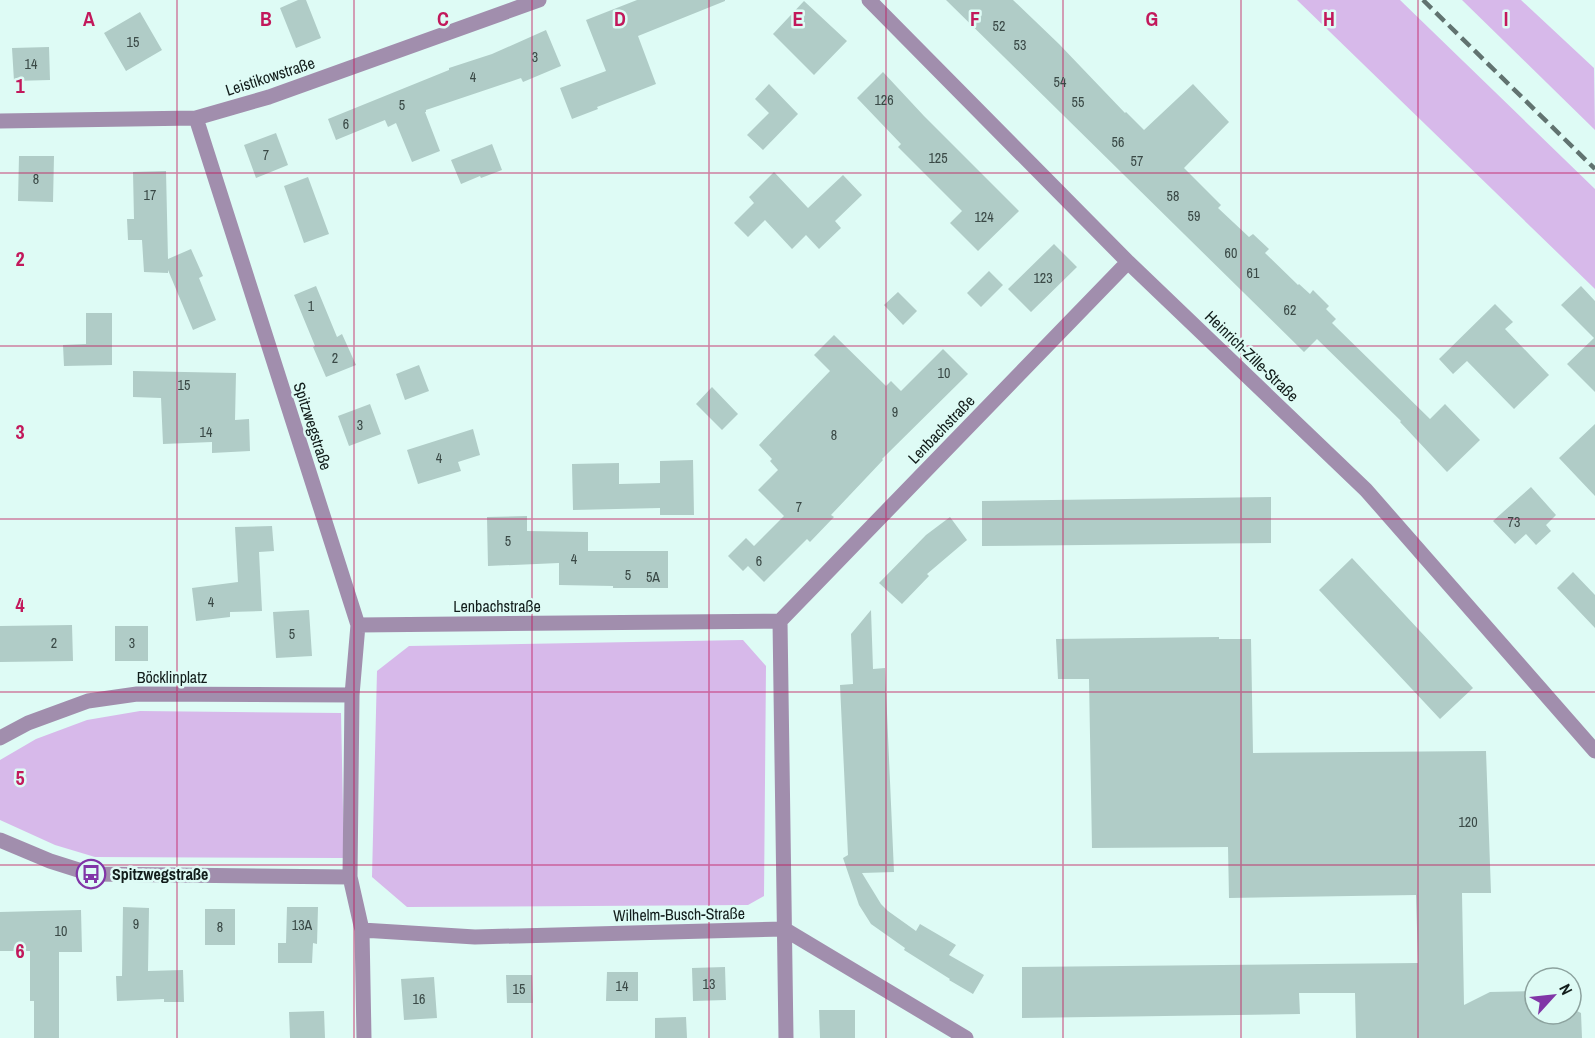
<svg xmlns="http://www.w3.org/2000/svg" width="1595" height="1038" font-family="'Archivo Narrow',sans-serif">
	<style>
		.green { fill: #d7b9ea }
		.building { fill: #b0ccc7 }
		.lines { fill: none; stroke-linecap: round; stroke-linejoin: round }
		.minor { stroke: #a18ead; stroke-width: 15 }
		.rail { stroke: #617370; stroke-width: 4.5; stroke-dasharray: 12 6; stroke-linecap: butt }
		.grid { fill: none; stroke: #c2185b; stroke-width: 1.5; stroke-opacity: 0.55 }
		.labels { text-anchor: middle; dominant-baseline: central; stroke-width: 5; stroke-linejoin: round; paint-order: stroke }
		.number-label { font-size: 14px; fill: #3a4946 }
		.street-label { font-size: 16px; fill: #121d1b; stroke: #defbf5 }
		.poi-label { font-size: 16px; font-weight: bold; fill: #121d1b; stroke: #defbf5; text-anchor: start }
		.grid-label { font-size: 20px; text-anchor: middle; font-weight: bold; fill: #c2185b; stroke: #defbf5; stroke-width: 5; stroke-linejoin: round; paint-order: stroke }
	</style>
	<rect width="100%" height="100%" fill="#defbf5"/>
	<!-- green -->
	<path class="green" d="M 1297,0 L 1400,0 L 1595,189 L 1595,289 Z
		M 1462,0 L 1521,0 L 1594,68 L 1595,130 Z
		M 743,640 L 766,666 L 764,896 L 748,905 L 407,907 L 372,877 L 377,671 L 409,646 Z
		M 140,711 L 341,713 L 344,858 L 95,857 L 55,845 L 0,820 L 0,760 L 36,739 L 87,720 Z"/>
	<!-- building -->
	<path class="building" d="M 298,0 L 306,0 L 321,38 L 296,48 L 280,8 Z
		M 637,0 L 725,0 L 725,1 L 638,36 L 656,84 L 597,107 L 598,109 L 572,119 L 560,88 L 606,71 L 586,20 Z
		M 946,0 L 1013,0 L 1059,44 L 1125,113 L 1126,112 L 1144,130 L 1193,84 L 1229,122 L 1184,168 L 1221,205 L 1218,208 L 1249,237 L 1253,234 L 1269,249 L 1265,253 L 1298,285 L 1299,284 L 1310,294 L 1313,290 L 1329,306 L 1326,309 L 1336,319 L 1332,323 L 1430,419 L 1445,404 L 1480,440 L 1447,472 L 1400,422 L 1401,421 L 1317,339 L 1304,352 Z
		M 804,1 L 847,41 L 814,75 L 773,34 Z
		M 140,12 L 162,50 L 126,71 L 104,33 Z
		M 546,30 L 561,66 L 523,82 L 521,78 L 426,110 L 426,112 L 425,112 L 440,151 L 412,162 L 396,123 L 388,127 L 385,120 L 336,140 L 328,119 L 449,70 L 449,68 L 492,54 Z
		M 49,47 L 50,80 L 14,81 L 12,48 Z
		M 883,72 L 924,116 L 1019,211 L 978,251 L 950,223 L 962,211 L 898,147 L 901,144 L 857,98 Z
		M 769,84 L 798,114 L 763,150 L 747,135 L 769,113 L 755,99 Z
		M 276,133 L 288,165 L 256,178 L 244,145 Z
		M 492,144 L 502,170 L 481,178 L 480,176 L 461,184 L 451,160 Z
		M 19,156 L 54,156 L 53,202 L 18,201 Z
		M 166,171 L 168,259 L 191,249 L 203,276 L 199,278 L 216,320 L 193,330 L 168,270 L 168,273 L 144,272 L 142,240 L 128,240 L 127,219 L 134,219 L 133,172 Z
		M 774,172 L 808,208 L 843,175 L 862,195 L 835,221 L 841,228 L 819,249 L 806,235 L 792,249 L 765,220 L 748,237 L 734,223 L 754,203 L 749,197 Z
		M 308,177 L 329,234 L 304,243 L 284,186 Z
		M 1054,244 L 1077,267 L 1031,312 L 1008,289 Z
		M 989,271 L 1003,285 L 981,307 L 967,293 Z
		M 316,286 L 337,337 L 342,334 L 356,365 L 326,377 L 313,347 L 315,346 L 294,295 Z
		M 1581,286 L 1595,301 L 1595,392 L 1567,364 L 1594,338 L 1561,305 Z
		M 898,292 L 917,311 L 903,325 L 884,305 Z
		M 1495,304 L 1513,322 L 1505,329 L 1549,375 L 1514,409 L 1467,361 L 1453,374 L 1439,359 Z
		M 86,313 L 112,313 L 112,365 L 64,366 L 63,345 L 86,344 Z
		M 834,335 L 886,386 L 891,381 L 901,391 L 943,349 L 968,374 L 882,459 L 883,460 L 831,515 L 834,517 L 810,542 L 807,539 L 764,582 L 748,566 L 743,571 L 728,556 L 746,538 L 754,546 L 784,516 L 758,490 L 778,470 L 770,461 L 772,459 L 759,445 L 830,371 L 814,355 Z
		M 419,365 L 429,391 L 405,400 L 396,374 Z
		M 133,371 L 236,373 L 235,420 L 249,419 L 250,451 L 212,453 L 212,442 L 163,444 L 161,398 L 133,397 Z
		M 712,387 L 738,414 L 722,430 L 696,404 Z
		M 370,404 L 381,434 L 349,446 L 338,416 Z
		M 1595,424 L 1595,496 L 1559,458 Z
		M 473,429 L 480,455 L 458,462 L 461,471 L 418,484 L 407,450 Z
		M 693,460 L 694,515 L 660,515 L 660,508 L 573,510 L 572,464 L 619,463 L 619,484 L 660,483 L 660,461 Z
		M 1531,487 L 1556,515 L 1546,525 L 1551,531 L 1536,545 L 1526,534 L 1515,544 L 1493,521 Z
		M 1271,497 L 1271,543 L 982,546 L 982,501 Z
		M 527,516 L 527,531 L 588,532 L 588,551 L 668,551 L 668,588 L 613,588 L 613,586 L 559,585 L 559,563 L 488,566 L 487,517 Z
		M 950,517 L 967,540 L 927,574 L 929,576 L 902,604 L 879,583 L 926,535 Z
		M 272,526 L 274,551 L 259,552 L 262,611 L 230,612 L 230,617 L 196,621 L 192,588 L 238,582 L 235,527 Z
		M 1352,558 L 1473,688 L 1440,719 L 1319,590 Z
		M 1573,572 L 1595,595 L 1595,628 L 1557,588 Z
		M 309,610 L 312,656 L 276,658 L 273,612 Z
		M 871,610 L 873,669 L 885,668 L 894,872 L 862,873 L 881,904 L 888,911 L 916,931 L 920,924 L 956,945 L 949,955 L 984,975 L 973,994 L 949,980 L 950,979 L 904,950 L 905,948 L 871,924 L 859,905 L 843,858 L 848,855 L 840,685 L 853,684 L 851,634 Z
		M 72,625 L 73,661 L 0,662 L 0,626 Z
		M 115,626 L 148,626 L 148,661 L 115,661 Z
		M 1219,637 L 1219,639 L 1251,639 L 1253,753 L 1486,751 L 1491,893 L 1462,893 L 1464,1005 L 1490,992 L 1535,991 L 1535,1014 L 1571,1014 L 1571,1008 L 1581,1013 L 1582,1038 L 1356,1038 L 1355,993 L 1299,993 L 1300,1014 L 1022,1018 L 1022,967 L 1418,963 L 1416,895 L 1229,898 L 1228,847 L 1092,848 L 1089,679 L 1058,679 L 1056,639 Z
		M 123,907 L 149,908 L 148,971 L 183,970 L 184,1002 L 164,1002 L 164,999 L 117,1001 L 116,976 L 122,976 Z
		M 287,907 L 318,907 L 317,944 L 313,943 L 312,963 L 278,963 L 278,943 L 286,943 Z
		M 205,909 L 235,909 L 235,945 L 205,945 Z
		M 81,910 L 82,952 L 59,952 L 59,1038 L 34,1038 L 34,1001 L 30,1001 L 30,951 L 0,951 L 0,912 Z
		M 725,967 L 726,1000 L 693,1001 L 692,968 Z
		M 607,972 L 638,972 L 638,1001 L 606,1001 Z
		M 506,975 L 532,975 L 533,1003 L 507,1003 Z
		M 434,977 L 437,1018 L 404,1020 L 401,979 Z
		M 819,1010 L 855,1010 L 855,1038 L 820,1038 Z
		M 324,1011 L 325,1038 L 290,1038 L 289,1012 Z
		M 686,1017 L 687,1038 L 655,1038 L 655,1018 Z"/>
	<g class="lines">
		<!-- minor -->
		<path class="minor" d="M 869,0 L 1128,262 L 1366,490 L 1595,751
			M 196,118 L 358,625 L 352,695 L 350,877 L 362,930 L 364,1038
			M 0,121 L 196,118 L 269,97 L 539,0
			M 780,621 L 786,1038
			M 358,625 L 780,621 L 1128,262
			M 0,738 L 28,723 L 88,701 L 137,694 L 352,695
			M 0,840 L 50,861 L 91,874 L 350,877
			M 362,930 L 475,937 L 784,929 L 966,1038"/>
		<!-- rail -->
		<path class="rail" d="M 1423,0 L 1595,169"/>
	</g>
	<!-- grid -->
	<path class="grid" d="M 177,0 L 177,1038M 354,0 L 354,1038M 532,0 L 532,1038M 709,0 L 709,1038M 886,0 L 886,1038M 1063,0 L 1063,1038M 1241,0 L 1241,1038M 1418,0 L 1418,1038M 0,173 L 1595,173M 0,346 L 1595,346M 0,519 L 1595,519M 0,692 L 1595,692M 0,865 L 1595,865"/>
	<!-- icons -->
	<defs>
		<g id="bus-ring" transform="scale(1.5)"><circle r="9.5" fill="#defbf5" stroke="#8136a7" stroke-width="1.5"/><path d="M-5-6H5V4H4V6H2V4H-2V6H-4V4H-5ZM-3.5-4V0h7V-4ZM-3.5 1.2v1.5H-2V1.2ZM2 1.2v1.5H3.5V1.2Z" fill="#8136a7"/></g>
	</defs>
	<g fill-rule="evenodd">
		<use href="#bus-ring" x="91" y="874"/>
	</g>
	<g class="labels">
		<!-- number labels -->
		<g class="number-label">
			<text x="999" y="26">52</text>
			<text x="133" y="42">15</text>
			<text x="1020" y="45">53</text>
			<text x="535" y="57">3</text>
			<text x="31" y="64">14</text>
			<text x="473" y="77">4</text>
			<text x="1060" y="82">54</text>
			<text x="884" y="100">126</text>
			<text x="1078" y="102">55</text>
			<text x="402" y="105">5</text>
			<text x="346" y="124">6</text>
			<text x="1118" y="142">56</text>
			<text x="266" y="155">7</text>
			<text x="938" y="158">125</text>
			<text x="1137" y="161">57</text>
			<text x="36" y="179">8</text>
			<text x="150" y="195">17</text>
			<text x="1173" y="196">58</text>
			<text x="1194" y="216">59</text>
			<text x="984" y="217">124</text>
			<text x="1231" y="253">60</text>
			<text x="1253" y="273">61</text>
			<text x="1043" y="278">123</text>
			<text x="311" y="306">1</text>
			<text x="1290" y="310">62</text>
			<text x="335" y="358">2</text>
			<text x="944" y="373">10</text>
			<text x="184" y="385">15</text>
			<text x="895" y="412">9</text>
			<text x="360" y="425">3</text>
			<text x="206" y="432">14</text>
			<text x="834" y="435">8</text>
			<text x="439" y="458">4</text>
			<text x="799" y="507">7</text>
			<text x="1514" y="522">73</text>
			<text x="508" y="541">5</text>
			<text x="574" y="559">4</text>
			<text x="759" y="561">6</text>
			<text x="628" y="575">5</text>
			<text x="653" y="577">5A</text>
			<text x="211" y="602">4</text>
			<text x="292" y="634">5</text>
			<text x="54" y="643">2</text>
			<text x="132" y="643">3</text>
			<text x="1468" y="822">120</text>
			<text x="136" y="924">9</text>
			<text x="302" y="925">13A</text>
			<text x="220" y="927">8</text>
			<text x="61" y="931">10</text>
			<text x="709" y="984">13</text>
			<text x="622" y="986">14</text>
			<text x="519" y="989">15</text>
			<text x="419" y="999">16</text>
		</g>
		<!-- street labels -->
		<g class="street-label">
			<text transform="translate(270 76) rotate(-18)">Leistikowstraße</text>
			<text transform="translate(1252 356) rotate(44)">Heinrich-Zille-Straße</text>
			<text transform="translate(313 426) rotate(72)">Spitzwegstraße</text>
			<text transform="translate(941 429) rotate(-46)">Lenbachstraße</text>
			<text x="497" y="606">Lenbachstraße</text>
			<text x="172" y="677">Böcklinplatz</text>
			<text transform="translate(679 914) rotate(-1)">Wilhelm-Busch-Straße</text>
		</g>
		<!-- poi labels -->
		<g class="poi-label">
			<text x="112" y="874">Spitzwegstraße</text>
		</g>
	</g>
	<g class="grid-label">
		<text x="89" y="26">A</text>
		<text x="266" y="26">B</text>
		<text x="443" y="26">C</text>
		<text x="620" y="26">D</text>
		<text x="798" y="26">E</text>
		<text x="975" y="26">F</text>
		<text x="1152" y="26">G</text>
		<text x="1329" y="26">H</text>
		<text x="1506" y="26">I</text>
		<text x="20" y="93">1</text>
		<text x="20" y="266">2</text>
		<text x="20" y="439">3</text>
		<text x="20" y="612">4</text>
		<text x="20" y="785">5</text>
		<text x="20" y="958">6</text>
	</g>
	<!-- north arrow -->
	<g transform="translate(1553 996) rotate(63)"><circle r="28" fill="#defbf5" stroke="#8ca29e" stroke-width="1.5"/>
	<path d="M0-4.5L10 22L0 15L-10 22Z" fill="#8136a7"/>
	<text y="-9" font-size="16" font-weight="bold" text-anchor="middle" fill="#121d1b">N</text>
	</g>
</svg>
